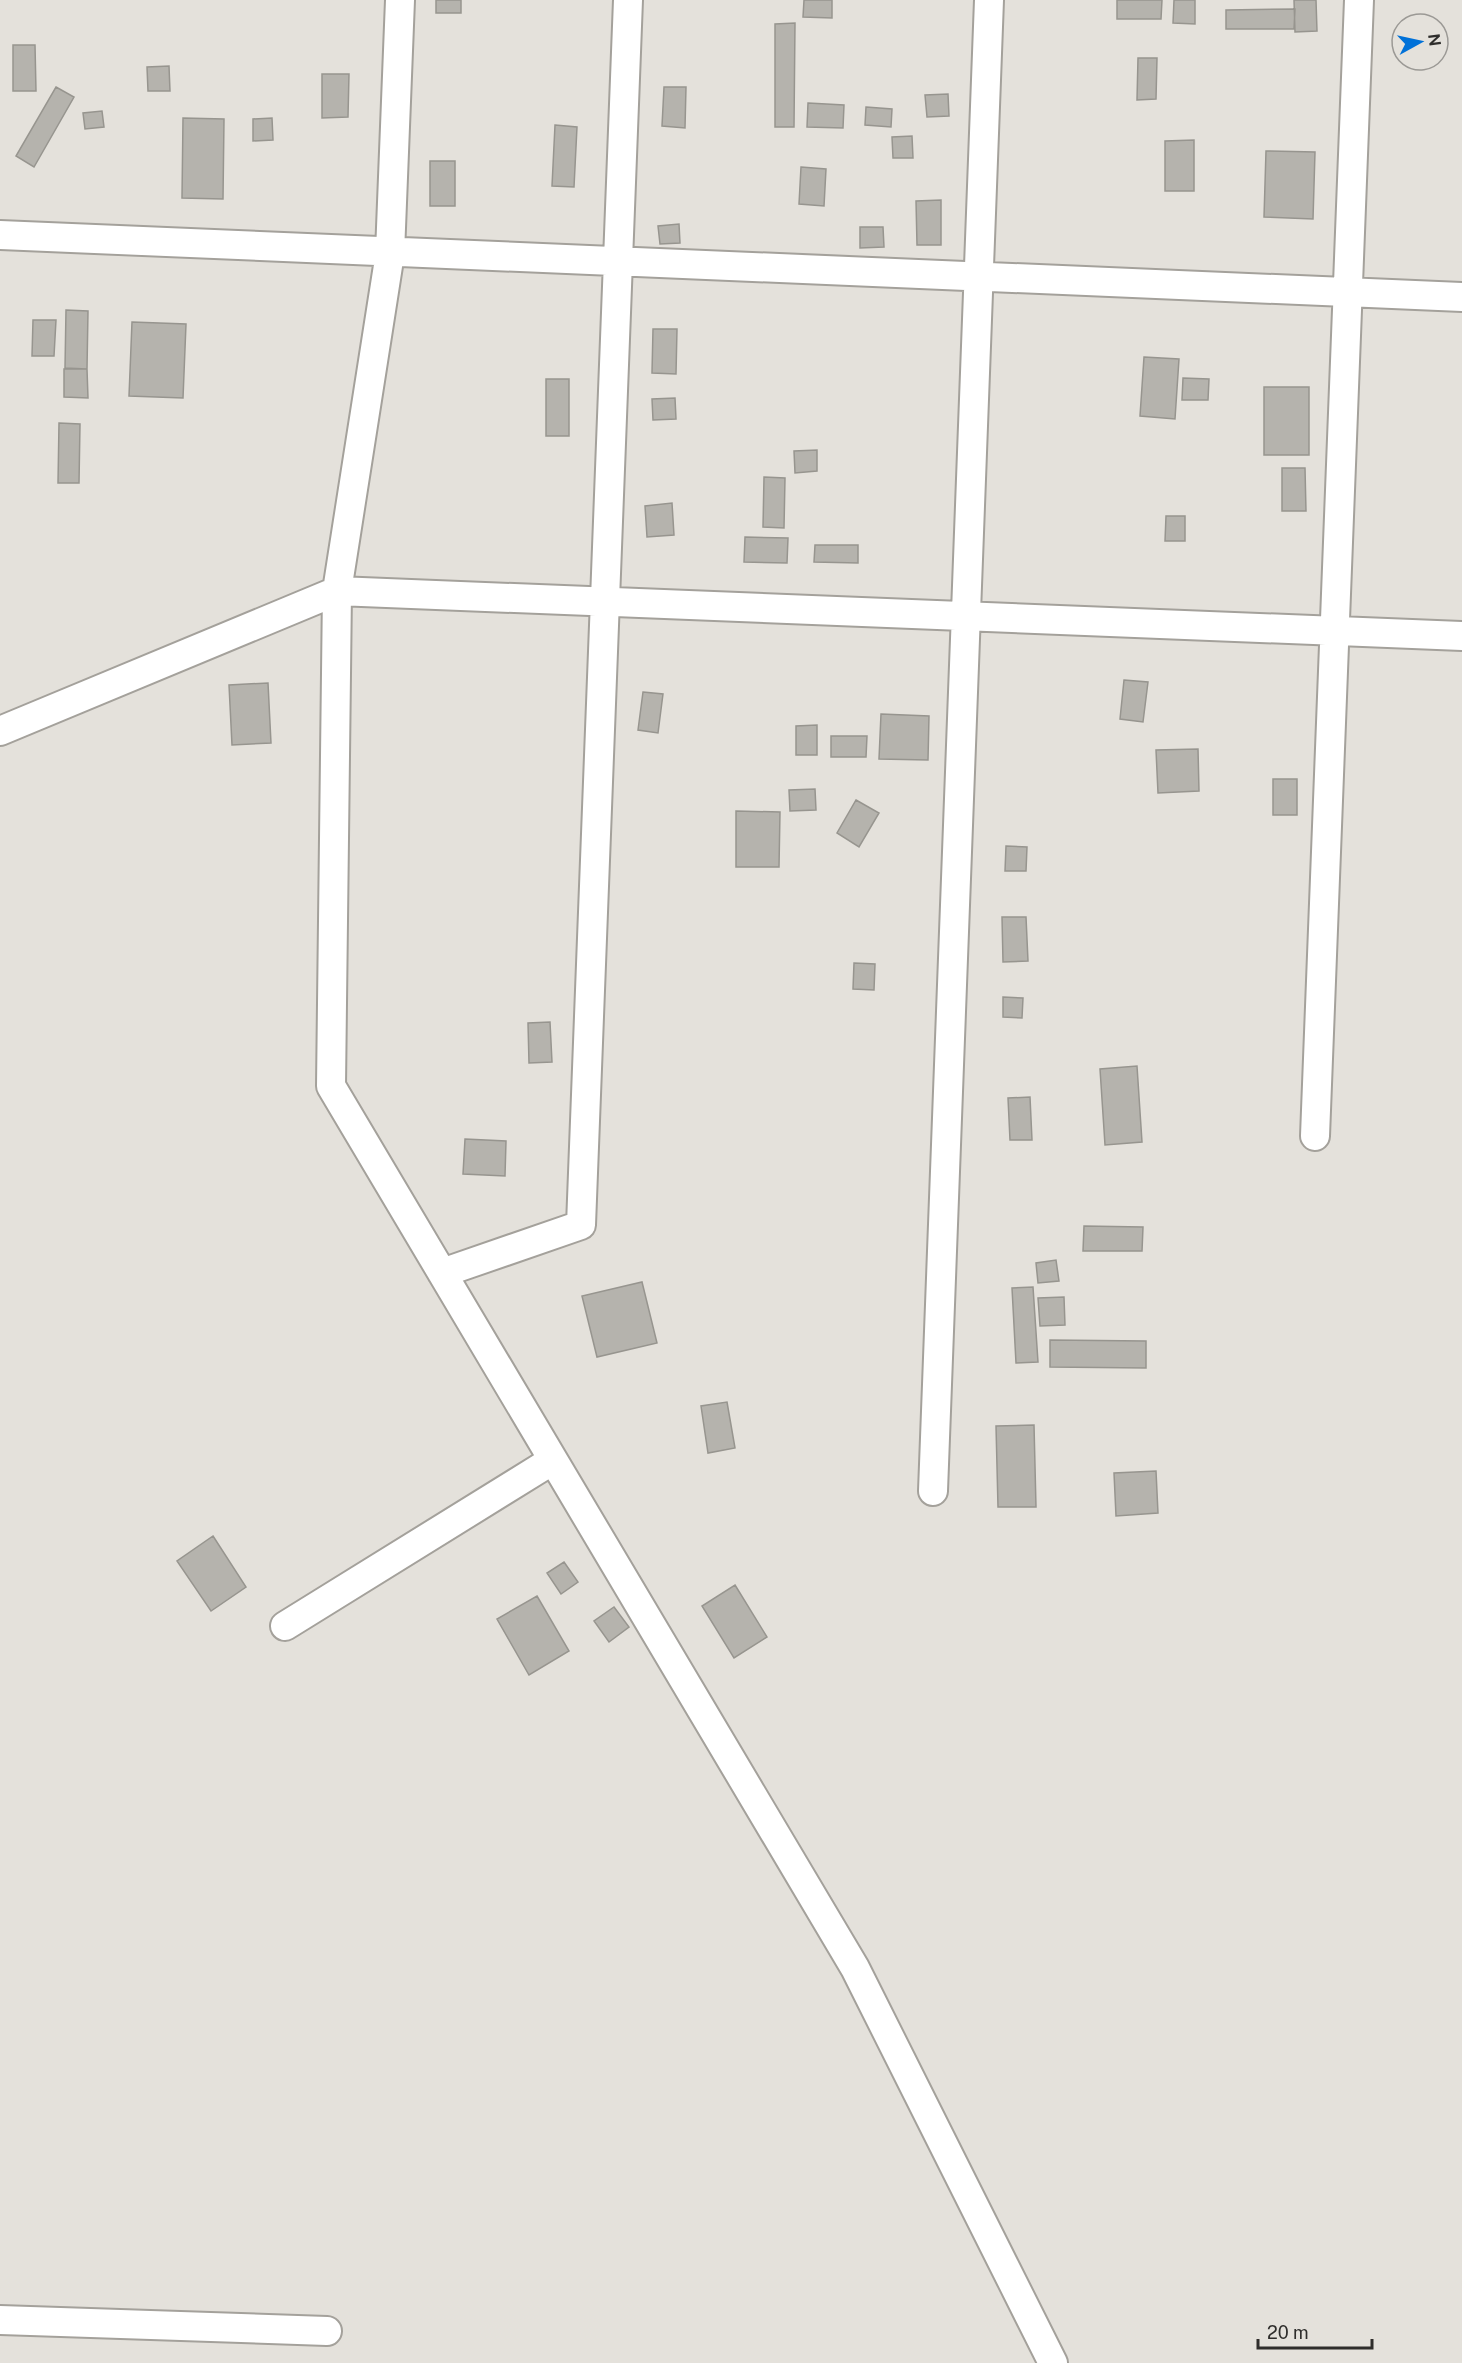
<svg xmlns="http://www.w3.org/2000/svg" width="1462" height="2363" font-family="'Public Sans',sans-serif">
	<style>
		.building { fill: #b5b3ad; stroke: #97958f; stroke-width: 1.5 }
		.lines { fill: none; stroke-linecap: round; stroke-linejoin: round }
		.minor-casing { stroke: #a4a19b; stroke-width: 32 }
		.minor { stroke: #fff; stroke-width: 28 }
	</style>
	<rect width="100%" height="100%" fill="#e4e1db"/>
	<!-- building -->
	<path class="building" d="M 436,0 L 461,0 L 461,13 L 436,13 Z
		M 804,0 L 832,0 L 832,18 L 803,17 Z
		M 1117,0 L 1162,0 L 1161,19 L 1117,19 Z
		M 1174,0 L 1195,0 L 1195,24 L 1173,23 Z
		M 1294,0 L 1316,0 L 1317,31 L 1295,32 Z
		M 1295,9 L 1294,29 L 1226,29 L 1226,10 Z
		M 795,23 L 794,127 L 775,127 L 775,24 Z
		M 13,45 L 35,45 L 36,91 L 13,91 Z
		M 1138,58 L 1157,58 L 1156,99 L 1137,100 Z
		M 169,66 L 170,91 L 148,91 L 147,67 Z
		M 322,74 L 349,74 L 348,117 L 322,118 Z
		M 56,87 L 74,97 L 34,167 L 16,156 Z
		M 664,87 L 686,87 L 685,128 L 662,126 Z
		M 948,94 L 949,116 L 927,117 L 925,95 Z
		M 808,103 L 844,105 L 843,128 L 807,127 Z
		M 866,107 L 892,109 L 891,127 L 865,125 Z
		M 102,111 L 104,127 L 85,129 L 83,113 Z
		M 183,118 L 224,119 L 223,199 L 182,198 Z
		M 272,118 L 273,140 L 253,141 L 253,119 Z
		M 555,125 L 577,127 L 574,187 L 552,186 Z
		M 912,136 L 913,158 L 893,158 L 892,137 Z
		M 1194,140 L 1194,191 L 1165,191 L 1165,141 Z
		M 1266,151 L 1315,152 L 1313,219 L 1264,217 Z
		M 430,161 L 455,161 L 455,206 L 430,206 Z
		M 801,167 L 826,169 L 824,206 L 799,204 Z
		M 941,200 L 941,245 L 917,245 L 916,201 Z
		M 679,224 L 680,243 L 660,244 L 658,226 Z
		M 860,227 L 883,227 L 884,247 L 860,248 Z
		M 66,310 L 88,311 L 87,369 L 65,368 Z
		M 33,320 L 56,320 L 54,356 L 32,356 Z
		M 132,322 L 186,324 L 183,398 L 129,396 Z
		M 653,329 L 677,329 L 676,374 L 652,373 Z
		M 1144,357 L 1179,359 L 1175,419 L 1140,416 Z
		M 64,369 L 87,369 L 88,398 L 64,397 Z
		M 1183,378 L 1209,379 L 1208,400 L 1182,400 Z
		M 546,379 L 569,379 L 569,436 L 546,436 Z
		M 1264,387 L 1309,387 L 1309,455 L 1264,455 Z
		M 675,398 L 676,419 L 653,420 L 652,399 Z
		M 59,423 L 80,424 L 79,483 L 58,483 Z
		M 817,450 L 817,471 L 795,473 L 794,451 Z
		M 1282,468 L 1305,468 L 1306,511 L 1282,511 Z
		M 764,477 L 785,478 L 784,528 L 763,527 Z
		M 672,503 L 674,535 L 647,537 L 645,506 Z
		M 1166,516 L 1185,516 L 1185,541 L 1165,541 Z
		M 745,537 L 788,538 L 787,563 L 744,562 Z
		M 815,545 L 858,545 L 858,563 L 814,562 Z
		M 1124,680 L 1148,682 L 1143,722 L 1120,719 Z
		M 268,683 L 271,743 L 232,745 L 229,685 Z
		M 643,692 L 663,694 L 658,733 L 638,730 Z
		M 881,714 L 929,716 L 928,760 L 879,759 Z
		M 817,725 L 817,755 L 796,755 L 796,726 Z
		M 831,736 L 867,736 L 866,757 L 831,757 Z
		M 1198,749 L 1199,791 L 1158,793 L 1156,750 Z
		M 1273,779 L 1297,779 L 1297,815 L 1273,815 Z
		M 815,789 L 816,810 L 790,811 L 789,790 Z
		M 856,800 L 879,813 L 859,847 L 837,833 Z
		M 736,811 L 780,812 L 779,867 L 736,867 Z
		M 1006,846 L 1027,847 L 1026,871 L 1005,871 Z
		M 1002,917 L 1026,917 L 1028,961 L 1003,962 Z
		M 854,963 L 875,964 L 874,990 L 853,989 Z
		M 1003,997 L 1023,998 L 1022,1018 L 1003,1017 Z
		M 550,1022 L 552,1062 L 529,1063 L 528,1023 Z
		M 1137,1066 L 1142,1142 L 1105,1145 L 1100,1069 Z
		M 1030,1097 L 1032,1140 L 1010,1140 L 1008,1098 Z
		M 465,1139 L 506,1141 L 505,1176 L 463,1174 Z
		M 1084,1226 L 1143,1227 L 1142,1251 L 1083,1251 Z
		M 1056,1260 L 1059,1281 L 1038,1283 L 1036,1263 Z
		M 642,1282 L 657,1343 L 597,1357 L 582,1296 Z
		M 1033,1287 L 1038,1362 L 1016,1363 L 1012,1288 Z
		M 1064,1297 L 1065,1325 L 1040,1326 L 1038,1298 Z
		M 1050,1340 L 1146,1341 L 1146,1368 L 1050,1367 Z
		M 727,1402 L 735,1448 L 708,1453 L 701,1406 Z
		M 1034,1425 L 1036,1507 L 998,1507 L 996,1426 Z
		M 1156,1471 L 1158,1513 L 1116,1516 L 1114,1473 Z
		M 213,1536 L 246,1587 L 211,1611 L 177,1561 Z
		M 564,1562 L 578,1582 L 561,1594 L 547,1573 Z
		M 735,1585 L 767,1637 L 734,1658 L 702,1606 Z
		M 537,1596 L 569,1651 L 529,1675 L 497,1619 Z
		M 614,1607 L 629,1627 L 609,1642 L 594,1621 Z"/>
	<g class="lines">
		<!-- minor casing -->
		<g class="minor-casing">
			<path id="minor" d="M 400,0 L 390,253 L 337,591 L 331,1086 L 855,1968 L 1053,2363
				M 0,235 L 1462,297
				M 0,731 L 337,591 L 1462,636
				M 1315,1136 L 1359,0
				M 442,1273 L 581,1225 L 628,0
				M 933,1491 L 989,0
				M 285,1626 L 553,1460
				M 0,2320 L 327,2331"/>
		</g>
		<!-- minor -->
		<use href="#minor" class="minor"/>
	</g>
	<!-- north arrow -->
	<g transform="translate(1420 42) rotate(82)"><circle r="28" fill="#e4e1db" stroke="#9b9995" stroke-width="1.5"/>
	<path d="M0-4.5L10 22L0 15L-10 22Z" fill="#0071d8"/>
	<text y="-9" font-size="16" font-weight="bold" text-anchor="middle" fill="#2e2d2b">N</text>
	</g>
	<!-- scale -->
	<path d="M1258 2339v9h114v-9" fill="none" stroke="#2e2d2b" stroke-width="3"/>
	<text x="1267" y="2339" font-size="18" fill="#2e2d2b" stroke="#e4e1db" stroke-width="4.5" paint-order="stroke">20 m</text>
</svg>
